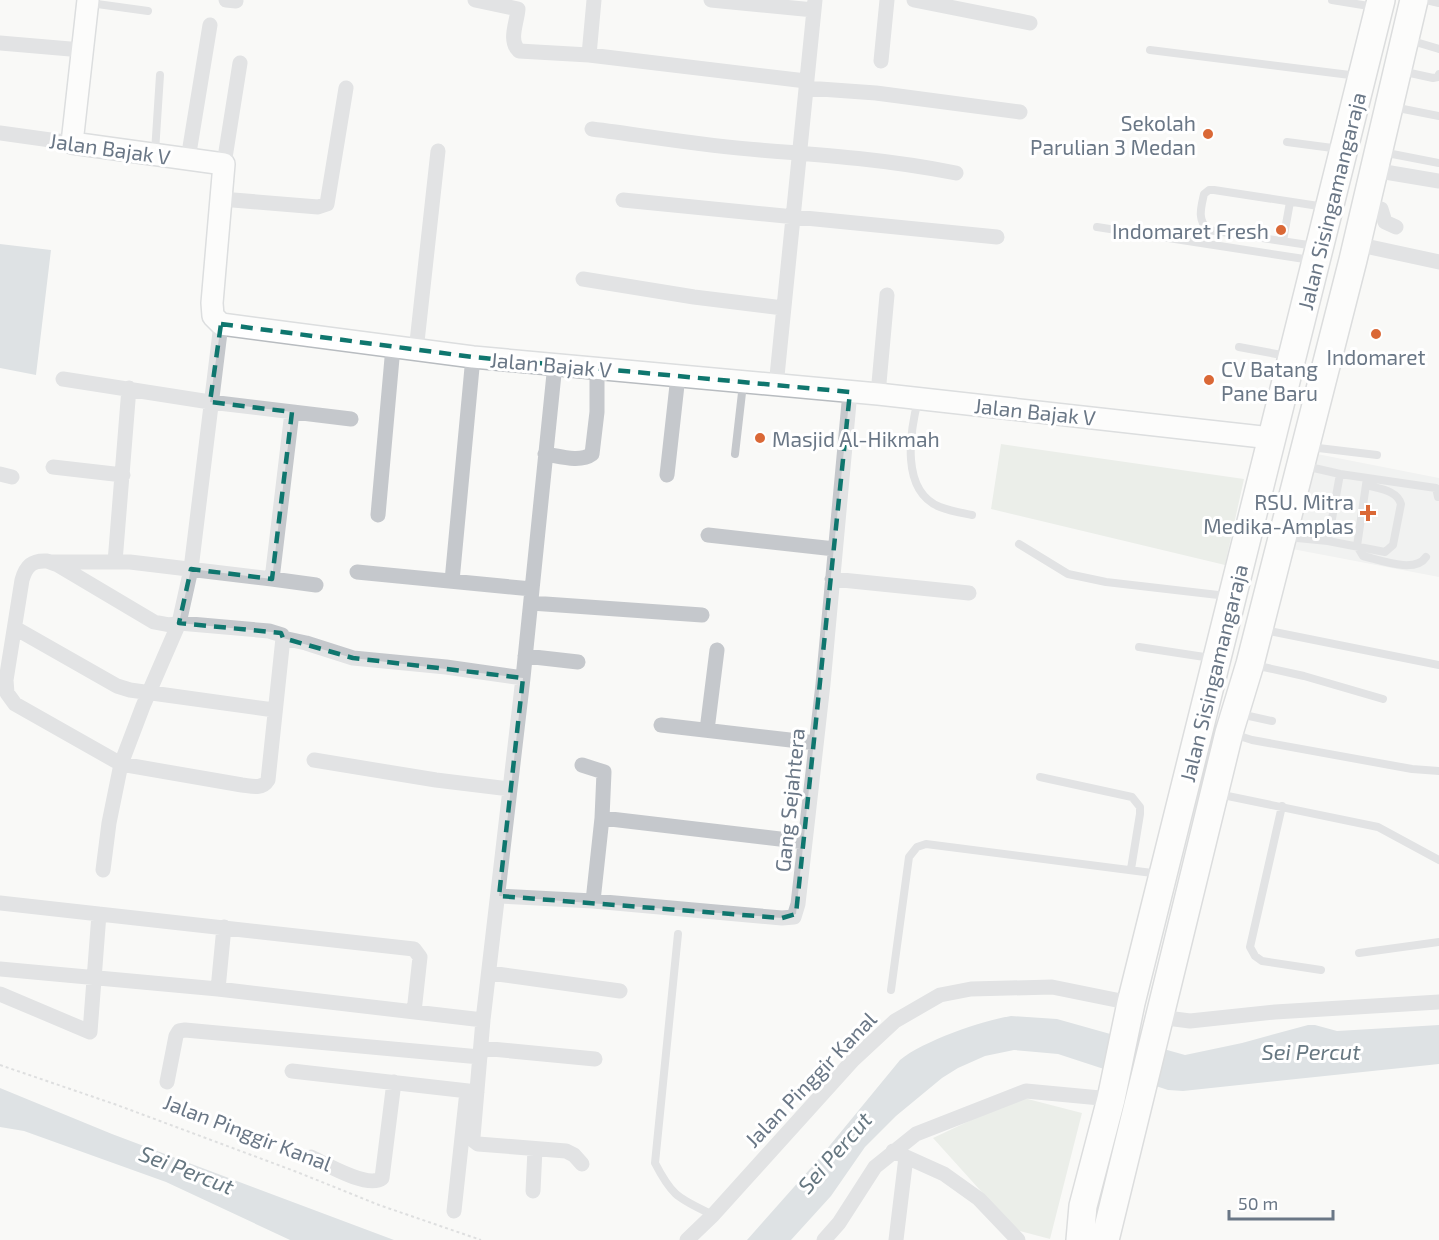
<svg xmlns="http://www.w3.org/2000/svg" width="1439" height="1240" font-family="'Exo 2',sans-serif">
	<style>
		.built { fill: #e7e8e8 }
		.green { fill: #dae0d8 }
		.water { fill: #bdc6cc }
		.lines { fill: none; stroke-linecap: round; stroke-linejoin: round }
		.secondary-casing { stroke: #b8bcc0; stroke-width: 24 }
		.highway-casing { stroke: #b8bbbe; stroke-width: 30 }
		.path { stroke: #bdbfc2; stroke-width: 2; stroke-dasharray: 3 3; stroke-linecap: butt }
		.lane { stroke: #c5c8cc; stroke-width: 8 }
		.street { stroke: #c5c8cc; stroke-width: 15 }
		.secondary { stroke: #fff; stroke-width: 21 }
		.highway { stroke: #fff; stroke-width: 27 }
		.marked { fill: none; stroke: #0f766e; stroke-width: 4.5; stroke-dasharray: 12 8; stroke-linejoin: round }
		.poi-dot { fill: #da6836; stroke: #fff; stroke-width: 2 }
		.labels { text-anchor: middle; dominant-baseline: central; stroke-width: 6; stroke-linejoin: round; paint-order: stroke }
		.poi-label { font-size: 21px; fill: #6a7786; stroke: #fff; text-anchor: end }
		.street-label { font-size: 21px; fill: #6a7786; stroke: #fff }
		.water-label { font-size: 22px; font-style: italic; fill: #667781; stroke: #fff }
	</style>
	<rect width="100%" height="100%" fill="#f9f9f7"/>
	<!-- built -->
	<path class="built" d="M 1312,453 L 1439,478 L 1439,577 L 1287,548 Z"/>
	<!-- green -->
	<path class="green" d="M 1001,444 L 1244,479 L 1225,565 L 991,509 Z
		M 1020,1097 L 1082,1113 L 1050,1239 L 1016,1230 L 933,1138 Z"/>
	<!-- water -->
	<path class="water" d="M 0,244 L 51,250 L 36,375 L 0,368 Z
		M 1011,1016 L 1057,1019 L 1185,1055 L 1242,1043 L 1308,1025 L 1315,1025 L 1337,1031 L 1439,1025 L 1439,1064 L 1183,1091 L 1168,1090 L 1058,1054 L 1014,1050 L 985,1056 L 958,1068 L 942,1078 L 896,1116 L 865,1147 L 831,1196 L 791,1240 L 747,1240 L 817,1161 L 900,1060 C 923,1041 981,1021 1011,1016 Z
		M 0,1088 L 112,1134 L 394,1240 L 290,1240 L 166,1182 L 24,1131 L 0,1127 Z"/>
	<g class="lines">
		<!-- secondary casing -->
		<g class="secondary-casing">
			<path id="secondary" d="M 88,0 L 72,143 L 224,164 L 212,303 L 213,316 L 221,324 L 473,357 L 878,394 L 1271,438"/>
		</g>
		<!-- highway casing -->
		<g class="highway-casing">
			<path id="highway" d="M 1080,1240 L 1083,1206 L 1111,1099 L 1131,1003 L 1381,0
				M 1105,1240 L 1229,733 L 1250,664 L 1353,260 L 1414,0"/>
		</g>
		<!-- path -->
		<path class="path" d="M 0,1065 L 117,1105 L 297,1172 L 379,1205 L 481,1240"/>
		<!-- lane -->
		<path class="lane" d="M 1332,0 L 1375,7
			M 1426,0 L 1439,3
			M 90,3 L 148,11
			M 1409,40 L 1439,49
			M 1150,50 L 1358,76
			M 1401,71 L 1433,78 L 1438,77 L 1439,74
			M 1393,107 L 1439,116
			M 1287,142 L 1340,149
			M 155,152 L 160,75
			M 1382,152 L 1439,163
			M 1097,227 L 1311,260
			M 1283,241 L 1290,202
			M 1315,246 L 1208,230 C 1197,219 1201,208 1204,194 L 1209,190 L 1214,190 L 1325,207
			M 1239,347 L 1287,356
			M 1335,354 L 1363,360
			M 918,400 C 910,432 900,491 940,507 C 950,511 962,513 972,515
			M 1310,447 L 1377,455
			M 735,454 L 743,384
			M 1305,466 L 1340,474 L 1429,487 L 1436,488 L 1438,497
			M 1367,478 L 1357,546 L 1363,556 C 1380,560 1415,574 1426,557
			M 1287,537 L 1328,541 L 1385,552 L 1393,545 L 1401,504 C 1397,490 1379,489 1366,485
			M 1328,541 L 1340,474
			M 1019,544 L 1068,574 L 1106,582 L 1227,596
			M 1264,630 L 1439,665
			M 1139,647 L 1211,658
			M 1254,665 L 1304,676 L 1383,699
			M 1240,714 L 1272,721
			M 1233,734 L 1252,740 L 1412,769 L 1439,771
			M 1040,777 L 1132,797 L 1140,807 L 1140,814 L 1131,869
			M 1218,794 L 1378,827 L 1439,860
			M 1282,806 L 1250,947 L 1255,956 L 1262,961 L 1321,970
			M 678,934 L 655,1163 C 673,1198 679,1198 713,1215
			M 1359,953 L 1439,942
			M 891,990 L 909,857 L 917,847 L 926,844 L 1160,874"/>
		<!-- street -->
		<path class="street" d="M 226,0 L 236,1
			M 475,0 L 518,9 C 517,23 508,40 519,51 L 589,55 L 806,81
			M 711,0 L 814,10
			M 914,0 L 1030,23
			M 0,43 L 82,50
			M 589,55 L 594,0
			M 881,61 L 887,0
			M 806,88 L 876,93 L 1020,112
			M 592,129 C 648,136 704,146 760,150 C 826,155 891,160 956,173
			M 0,133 L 72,143
			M 188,159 L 210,25
			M 224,164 L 240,63
			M 1373,170 L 1439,181
			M 221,199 L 318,207 L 327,204 L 346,88
			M 623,200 L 997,237
			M 1365,205 L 1381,209 L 1385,222 L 1396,227
			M 1356,244 L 1439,262
			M 583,279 L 694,297 L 783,308
			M 416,351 L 438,151
			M 555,364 L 523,678 L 483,1020 L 473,1137 L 474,1141 L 478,1144 L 566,1151 L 574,1155 L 582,1164
			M 63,379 L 210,402 L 351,419
			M 776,386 L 815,0
			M 878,394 L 887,295
			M 545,454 C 559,456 580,463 592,454 L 597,412 L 597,368
			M 53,467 L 123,475
			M 0,474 L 12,477
			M 667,475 L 678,376
			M 378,515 L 393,347
			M 708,535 L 835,549
			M 47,561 L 58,565 L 154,622 L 170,625 L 179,623 L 269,631 L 282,635 L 283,638 L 268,780 C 262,790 251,786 242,785 L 121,764 L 15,704 L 7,693 L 6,680 L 22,580 C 26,566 32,560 47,561 Z
			M 51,562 L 130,562 L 272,579 L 292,412
			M 115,562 L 129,388
			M 357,572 L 532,589
			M 272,579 L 316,585
			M 832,579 L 969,593
			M 452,581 L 473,357
			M 531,603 L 702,615
			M 15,628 L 117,686 L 130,690 L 274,710
			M 283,638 L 306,643 L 353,658 L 446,667 L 523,678
			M 525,656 L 578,662
			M 661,725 L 816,743
			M 707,730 L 717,650
			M 314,760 L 436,780 L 510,789
			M 582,765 L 604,772 L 602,818
			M 103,870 L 109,823 L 121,764 L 143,706 L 179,623 L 191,569 L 221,324
			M 499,896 L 593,901 L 782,918 L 794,917 L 798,904 L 823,684 L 850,392
			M 593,901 L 602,818 L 805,842
			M 0,903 L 414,949 L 420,957 L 414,1012
			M 0,969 L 218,989 L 483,1020
			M 490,973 L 620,991
			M 218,989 L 224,927
			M 0,994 L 90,1032 L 99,914
			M 1159,1017 L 1190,1021 L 1275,1012 L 1439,1002
			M 481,1048 L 595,1059
			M 292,1071 L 477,1092
			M 167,1082 L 176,1036 L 179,1031 L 185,1030 L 480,1057
			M 893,1151 L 944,1174 L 979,1199 L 1018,1240
			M 311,1157 C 326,1164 368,1189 382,1178 L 394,1082
			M 533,1191 L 535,1149
			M 454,1211 L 467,1091
			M 687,1240 L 713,1215 L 853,1060 L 895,1021 L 940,995 L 971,989 L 1052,987 L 1131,1003
			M 824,1240 L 839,1223 L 875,1167 L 916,1134 L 1026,1091 L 1111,1099
			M 896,1240 L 906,1157"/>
		<!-- secondary -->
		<use href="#secondary" class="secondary"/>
		<!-- highway -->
		<use href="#highway" class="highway"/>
	</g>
	<!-- marked area -->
	<path d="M0 0H1439V1240H0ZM 221,324 L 473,357 L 850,392 L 796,914 L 782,918 L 499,896 L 523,678 L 353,658 L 283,638 L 281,633 L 179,623 L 191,569 L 272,579 L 292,412 L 210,402 Z" fill="#f9f9f7" fill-opacity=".55" fill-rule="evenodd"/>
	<path class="marked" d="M 221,324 L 473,357 L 850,392 L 796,914 L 782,918 L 499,896 L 523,678 L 353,658 L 283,638 L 281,633 L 179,623 L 191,569 L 272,579 L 292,412 L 210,402 Z"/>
	<!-- markers -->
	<g class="poi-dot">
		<circle cx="1208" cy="134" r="6"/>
		<circle cx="1281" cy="230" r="6"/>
		<circle cx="1376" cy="334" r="6"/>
		<circle cx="1209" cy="380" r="6"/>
		<circle cx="760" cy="438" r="6"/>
		<path d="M1365 504h6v6h6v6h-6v6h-6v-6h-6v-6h6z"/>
	</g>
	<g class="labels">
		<!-- poi labels -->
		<g class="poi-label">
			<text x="1196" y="122">Sekolah<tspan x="1196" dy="24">Parulian 3 Medan</tspan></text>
			<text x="1269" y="230">Indomaret Fresh</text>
			<text x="1376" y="356" text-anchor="middle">Indomaret</text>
			<text x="1221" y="368" text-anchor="start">CV Batang<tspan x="1221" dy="24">Pane Baru</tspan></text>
			<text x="772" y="438" text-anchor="start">Masjid Al-Hikmah</text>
			<text x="1354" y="501">RSU. Mitra<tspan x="1354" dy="24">Medika-Amplas</tspan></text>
		</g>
		<!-- street labels -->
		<g class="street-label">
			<text transform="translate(110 148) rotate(8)">Jalan Bajak V</text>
			<text transform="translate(1331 201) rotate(-76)">Jalan Sisingamangaraja</text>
			<text transform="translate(551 364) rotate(5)">Jalan Bajak V</text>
			<text transform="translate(1035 411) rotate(6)">Jalan Bajak V</text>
			<text transform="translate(1213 673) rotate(-76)">Jalan Sisingamangaraja</text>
			<text transform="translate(789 800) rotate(-84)">Gang Sejahtera</text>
			<text transform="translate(810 1079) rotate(-46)">Jalan Pinggir Kanal</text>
			<text transform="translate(248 1132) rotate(21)">Jalan Pinggir Kanal</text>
		</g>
		<!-- water labels -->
		<g class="water-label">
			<text x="1311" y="1051">Sei Percut</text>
			<text transform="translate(834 1152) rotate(-49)">Sei Percut</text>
			<text transform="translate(187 1169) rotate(21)">Sei Percut</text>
		</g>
	</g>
	<!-- scale -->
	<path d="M1229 1210v9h104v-9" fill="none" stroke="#6a7786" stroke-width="3"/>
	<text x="1238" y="1210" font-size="18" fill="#6a7786" stroke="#ffffff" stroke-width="4.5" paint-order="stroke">50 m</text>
</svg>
